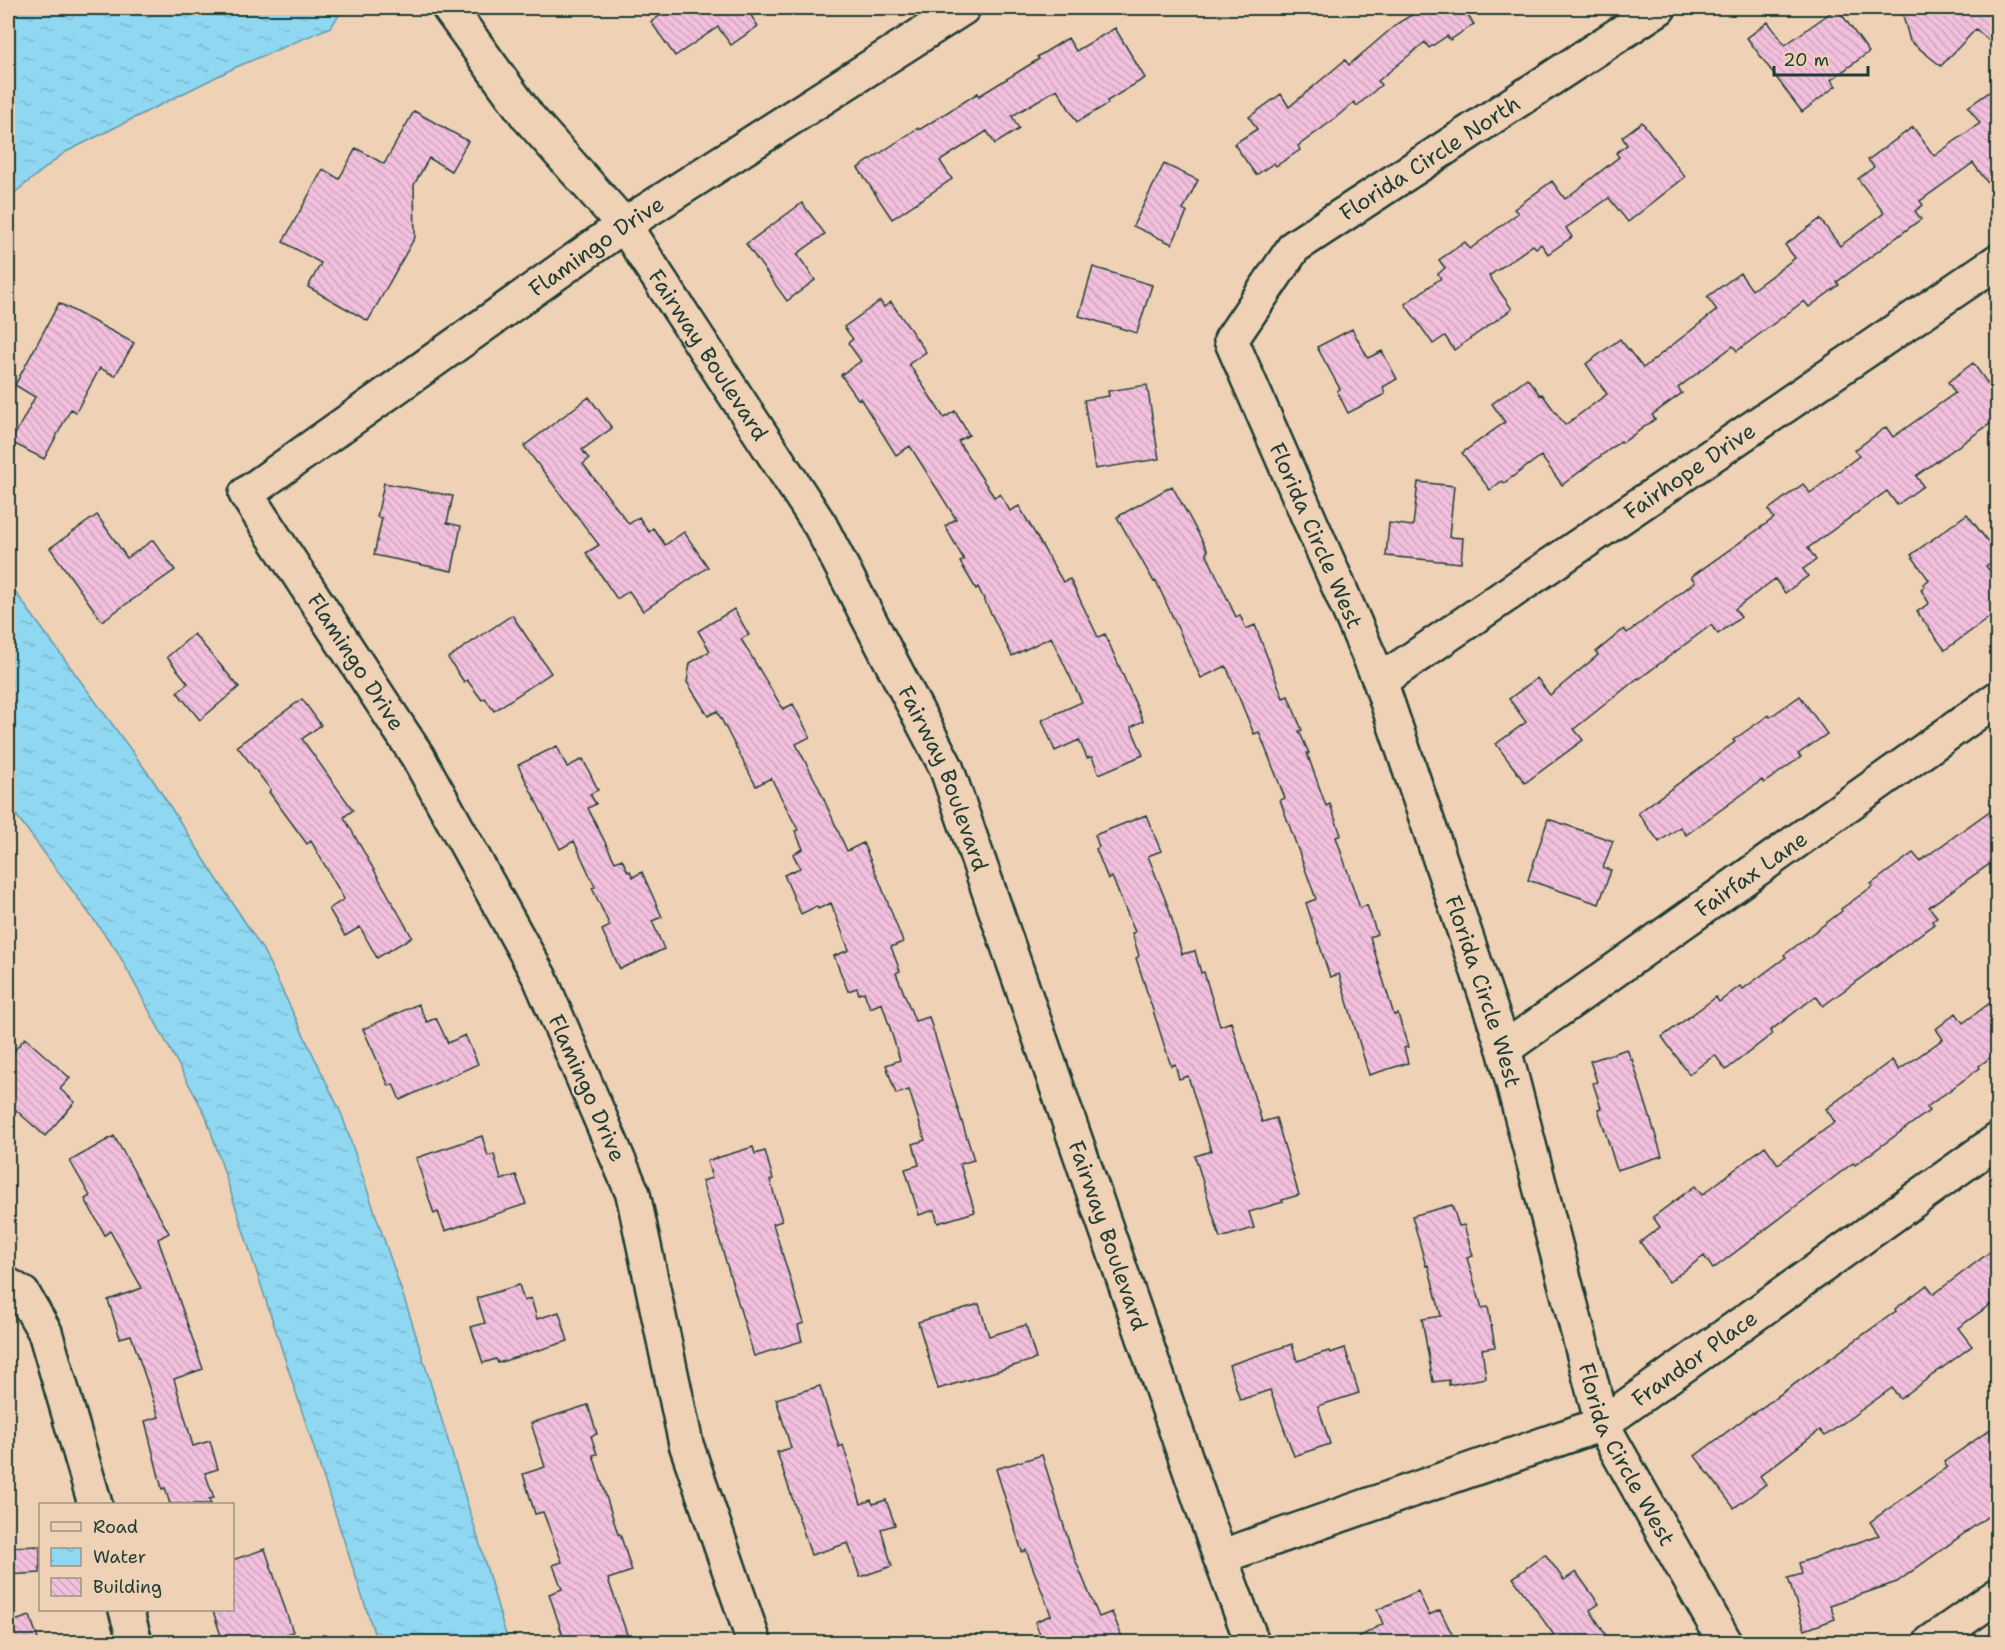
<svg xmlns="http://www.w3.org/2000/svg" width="2005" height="1650" font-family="'Shantell Sans',sans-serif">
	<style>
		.water { fill: url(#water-ripples); stroke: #6399a6; stroke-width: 1.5 }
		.building { fill: url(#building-back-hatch); stroke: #1f3d34; stroke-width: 1.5 }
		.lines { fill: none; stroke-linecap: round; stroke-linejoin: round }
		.street-casing { stroke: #1f3d34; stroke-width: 38 }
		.street { stroke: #efd1b5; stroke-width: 33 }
		.labels { text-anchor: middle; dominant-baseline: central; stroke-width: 4.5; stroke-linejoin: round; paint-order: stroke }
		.street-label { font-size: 22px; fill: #1f3d34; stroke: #efd1b5 }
	</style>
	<defs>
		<pattern id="water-ripples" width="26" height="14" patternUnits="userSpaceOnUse" patternTransform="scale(1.5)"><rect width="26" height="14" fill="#90d7f2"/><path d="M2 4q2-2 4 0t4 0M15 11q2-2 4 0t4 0" fill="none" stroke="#7cb9d0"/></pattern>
		<pattern id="building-back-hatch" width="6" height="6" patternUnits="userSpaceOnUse" patternTransform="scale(1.5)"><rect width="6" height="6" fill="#f2bfdd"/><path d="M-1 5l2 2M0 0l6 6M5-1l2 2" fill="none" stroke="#cfa5be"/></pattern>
	</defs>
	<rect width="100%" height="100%" fill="#efd1b5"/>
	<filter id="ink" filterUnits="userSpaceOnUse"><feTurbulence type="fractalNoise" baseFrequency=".0167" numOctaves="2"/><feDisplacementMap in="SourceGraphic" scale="12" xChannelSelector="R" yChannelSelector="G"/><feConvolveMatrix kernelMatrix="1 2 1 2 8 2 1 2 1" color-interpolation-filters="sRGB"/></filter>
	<g filter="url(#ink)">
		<!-- water -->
		<path class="water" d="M 8,8 L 344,8 L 331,27 L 234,68 L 64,153 L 8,198 Z
			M 8,582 L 153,780 L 263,950 L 342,1115 L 410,1316 L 480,1545 L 508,1642 L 377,1642 L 206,1116 L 117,951 L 8,804 Z"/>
		<!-- building -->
		<path class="building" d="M 671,8 L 746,8 L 758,26 L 731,45 L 718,27 L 675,56 L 651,22 Z
			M 1423,8 L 1462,8 L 1474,24 L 1450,40 L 1447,36 L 1429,48 L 1425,42 L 1378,81 L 1381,85 L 1357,106 L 1354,102 L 1333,120 L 1298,146 L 1300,150 L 1276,166 L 1274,163 L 1256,175 L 1234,144 L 1257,129 L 1249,117 L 1281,94 L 1289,107 L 1345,60 L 1349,65 L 1398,23 Z
			M 1837,8 L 1869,52 L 1831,80 L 1836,86 L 1802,112 L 1747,38 L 1768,22 L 1785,45 Z
			M 1901,8 L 1998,8 L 1998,49 L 1976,29 L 1941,66 L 1910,41 Z
			M 1115,28 L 1145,78 L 1107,101 L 1108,104 L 1077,122 L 1057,89 L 1012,116 L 1019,129 L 995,144 L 987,131 L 940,161 L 952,179 L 892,219 L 858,168 L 918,128 L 919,130 L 978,93 L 979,96 L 1039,59 L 1037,57 L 1068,38 L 1076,51 Z
			M 1998,86 L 1998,197 L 1973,163 L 1920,201 L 1923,205 L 1915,211 L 1921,219 L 1837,282 L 1839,285 L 1809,307 L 1804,301 L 1737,351 L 1733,346 L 1678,388 L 1682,393 L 1652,415 L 1655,419 L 1622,443 L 1621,441 L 1562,485 L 1541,456 L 1504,483 L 1502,481 L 1490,490 L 1462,453 L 1505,422 L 1492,404 L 1527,378 L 1540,395 L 1542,394 L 1565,425 L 1607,394 L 1586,364 L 1620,339 L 1643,368 L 1717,310 L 1707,297 L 1740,273 L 1752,290 L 1795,258 L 1785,245 L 1820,219 L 1840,246 L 1884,213 L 1858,179 L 1874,167 L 1868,160 L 1913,127 L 1934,156 L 1980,123 L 1968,107 Z
			M 414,111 L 468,141 L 451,171 L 429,158 L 414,185 L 415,237 L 368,321 L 308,287 L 321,263 L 283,242 L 323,169 L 339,179 L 356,148 L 384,164 Z
			M 1642,122 L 1685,177 L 1628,222 L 1609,198 L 1566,228 L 1572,237 L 1548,254 L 1541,244 L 1536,248 L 1533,245 L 1489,276 L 1512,309 L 1454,350 L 1445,336 L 1433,344 L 1405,304 L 1441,278 L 1438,274 L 1445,268 L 1439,260 L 1465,242 L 1470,249 L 1518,213 L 1514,209 L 1552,181 L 1565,199 L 1619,157 L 1616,153 L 1627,145 L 1622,137 Z
			M 1164,164 L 1198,180 L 1183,210 L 1187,212 L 1172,244 L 1133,226 Z
			M 802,203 L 825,234 L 797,254 L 815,280 L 787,301 L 746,244 Z
			M 1093,267 L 1152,285 L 1137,333 L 1079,316 Z
			M 880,301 L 884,307 L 891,302 L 926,352 L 909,364 L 944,418 L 955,411 L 969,435 L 958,441 L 994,497 L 1000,494 L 1010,511 L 1019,506 L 1063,582 L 1070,579 L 1098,637 L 1105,634 L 1143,721 L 1131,727 L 1143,755 L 1099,774 L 1092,757 L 1087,758 L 1079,740 L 1055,751 L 1042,720 L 1082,702 L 1051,637 L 1012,656 L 978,587 L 976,589 L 960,562 L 964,560 L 945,526 L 956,519 L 910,446 L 896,455 L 860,398 L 858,399 L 841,375 L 861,361 L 848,343 L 853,339 L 844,327 Z
			M 59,303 L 134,343 L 115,376 L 100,368 L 76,412 L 71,409 L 44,459 L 11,442 L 35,397 L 15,385 Z
			M 1352,329 L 1368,358 L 1382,351 L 1397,379 L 1383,387 L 1385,394 L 1348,413 L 1337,391 L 1340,389 L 1317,347 Z
			M 1973,363 L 1998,398 L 1998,418 L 1916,476 L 1923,486 L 1897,505 L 1887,491 L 1808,548 L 1816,560 L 1803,569 L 1808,576 L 1785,593 L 1775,579 L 1735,609 L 1741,617 L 1718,634 L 1711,625 L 1639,679 L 1638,678 L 1574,729 L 1583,740 L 1525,783 L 1496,744 L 1526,722 L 1509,699 L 1537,678 L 1550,695 L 1598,655 L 1596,652 L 1624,629 L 1627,633 L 1695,582 L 1691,577 L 1774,518 L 1768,510 L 1803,484 L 1810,493 L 1859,456 L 1855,450 L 1886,427 L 1893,437 L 1955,393 L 1948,382 Z
			M 1147,385 L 1159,459 L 1095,469 L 1084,400 L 1109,396 L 1108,391 Z
			M 589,397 L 612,428 L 582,450 L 589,459 L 583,464 L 629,524 L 639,517 L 649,532 L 653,528 L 665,545 L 684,532 L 708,567 L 643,611 L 629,591 L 617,599 L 586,553 L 599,545 L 524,446 Z
			M 1418,482 L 1454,486 L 1449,537 L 1463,538 L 1461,563 L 1386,556 L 1389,523 L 1413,526 Z
			M 384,483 L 453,496 L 447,523 L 461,526 L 452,571 L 374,555 L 382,518 L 377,517 Z
			M 1172,486 L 1208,551 L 1206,553 L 1236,617 L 1240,615 L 1246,629 L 1255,625 L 1283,698 L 1288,696 L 1302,730 L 1299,731 L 1309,753 L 1307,753 L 1326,806 L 1330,804 L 1341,835 L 1336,837 L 1360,908 L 1367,905 L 1377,934 L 1370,937 L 1394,1015 L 1398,1014 L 1408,1047 L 1404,1048 L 1408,1063 L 1369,1075 L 1339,974 L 1330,977 L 1306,903 L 1316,899 L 1280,800 L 1285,798 L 1259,732 L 1254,734 L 1226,666 L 1201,678 L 1156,581 L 1154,582 L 1117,517 Z
			M 1967,514 L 1998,555 L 1998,558 L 1986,566 L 1998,582 L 1998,611 L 1945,650 L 1917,612 L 1929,603 L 1921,590 L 1925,587 L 1923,584 L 1929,580 L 1911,555 Z
			M 97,515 L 127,558 L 153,540 L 175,570 L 102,621 L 50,548 Z
			M 734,609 L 749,635 L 741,639 L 783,709 L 793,704 L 810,737 L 796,744 L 818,786 L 847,851 L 863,843 L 881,885 L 903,942 L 891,947 L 900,971 L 896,973 L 915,1021 L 929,1017 L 974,1160 L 960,1164 L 975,1212 L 938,1223 L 934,1210 L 919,1215 L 905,1169 L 919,1165 L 913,1144 L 925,1140 L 909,1090 L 896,1094 L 886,1065 L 900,1060 L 882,1003 L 870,1008 L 864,992 L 859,994 L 857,988 L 848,991 L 834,956 L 849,950 L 831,903 L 818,909 L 817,906 L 801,914 L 784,875 L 800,868 L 793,854 L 803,849 L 795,831 L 798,830 L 771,778 L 756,786 L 717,711 L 708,716 L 687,682 L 690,663 L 710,651 L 698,631 Z
			M 512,615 L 551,673 L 494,711 L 485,698 L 482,700 L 467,680 L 464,682 L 448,658 Z
			M 194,634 L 239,687 L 200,720 L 177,692 L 188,683 L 167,657 Z
			M 1800,696 L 1827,734 L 1798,754 L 1801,757 L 1764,783 L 1762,780 L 1686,835 L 1680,827 L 1659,842 L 1638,813 L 1735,742 L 1733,740 L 1769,715 L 1770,717 Z
			M 302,699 L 321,725 L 302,739 L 353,810 L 344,817 L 412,937 L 377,958 L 360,927 L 345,936 L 329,909 L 344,899 L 311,841 L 307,844 L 269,792 L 271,790 L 237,746 Z
			M 557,746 L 567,767 L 583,759 L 598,790 L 590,794 L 596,804 L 588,808 L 615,862 L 622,859 L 628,872 L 630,871 L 633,877 L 642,872 L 662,917 L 652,921 L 664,949 L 620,969 L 602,930 L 610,926 L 592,888 L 595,887 L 574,841 L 560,849 L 518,765 Z
			M 1998,805 L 1998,858 L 1929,907 L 1937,917 L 1932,921 L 1934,924 L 1823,1006 L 1816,996 L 1770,1031 L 1772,1034 L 1726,1070 L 1715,1055 L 1689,1074 L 1662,1037 L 1716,997 L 1719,1002 L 1740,986 L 1743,989 L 1786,957 L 1784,955 L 1842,911 L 1841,909 L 1873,886 L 1871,884 L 1913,853 L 1920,861 Z
			M 1146,815 L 1161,851 L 1148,856 L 1169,909 L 1182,954 L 1195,951 L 1201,973 L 1204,972 L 1220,1026 L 1231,1022 L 1262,1122 L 1276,1118 L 1299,1195 L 1282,1200 L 1283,1202 L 1249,1212 L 1254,1228 L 1220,1238 L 1195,1156 L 1211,1151 L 1188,1076 L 1179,1079 L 1175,1064 L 1171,1066 L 1136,958 L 1139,956 L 1132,933 L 1135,932 L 1112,877 L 1108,879 L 1096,849 L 1099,847 L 1095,835 Z
			M 1548,819 L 1613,841 L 1603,868 L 1611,870 L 1599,904 L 1528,880 Z
			M 1998,997 L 1998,1052 L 1979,1066 L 1980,1068 L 1927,1107 L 1929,1111 L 1855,1165 L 1853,1163 L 1713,1269 L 1704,1256 L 1669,1282 L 1640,1242 L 1660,1227 L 1653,1217 L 1695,1186 L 1702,1195 L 1765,1146 L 1778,1164 L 1835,1122 L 1826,1109 L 1892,1060 L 1899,1070 L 1943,1039 L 1936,1029 L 1956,1013 L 1963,1023 Z
			M 418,1004 L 427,1022 L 436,1018 L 448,1043 L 465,1035 L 478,1064 L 400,1100 L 393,1084 L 389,1086 L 363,1029 Z
			M 25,1038 L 70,1078 L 60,1089 L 75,1102 L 45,1136 L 8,1103 L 8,1058 Z
			M 1627,1049 L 1631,1060 L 1632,1059 L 1662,1156 L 1617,1170 L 1598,1109 L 1601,1108 L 1593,1083 L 1597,1082 L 1590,1061 Z
			M 114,1136 L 169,1233 L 158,1239 L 203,1369 L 174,1379 L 193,1446 L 210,1441 L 218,1469 L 205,1473 L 214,1498 L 209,1499 L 211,1504 L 170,1504 L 165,1488 L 162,1489 L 145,1421 L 159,1417 L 131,1335 L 120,1338 L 108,1300 L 142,1288 L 110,1231 L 105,1235 L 85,1199 L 90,1196 L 70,1161 Z
			M 482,1136 L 488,1156 L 494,1154 L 501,1180 L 516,1175 L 526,1204 L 445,1231 L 438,1212 L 434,1214 L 416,1158 Z
			M 753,1147 L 755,1154 L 765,1151 L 773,1179 L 770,1180 L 782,1221 L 773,1224 L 804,1323 L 798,1325 L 802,1341 L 754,1356 L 702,1181 L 712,1178 L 707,1161 Z
			M 1452,1205 L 1459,1226 L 1464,1225 L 1473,1256 L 1467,1258 L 1482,1308 L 1488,1307 L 1495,1347 L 1482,1349 L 1486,1378 L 1449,1385 L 1449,1380 L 1433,1382 L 1422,1319 L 1441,1316 L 1428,1265 L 1426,1266 L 1412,1216 Z
			M 1998,1246 L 1998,1299 L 1958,1328 L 1972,1346 L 1900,1399 L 1892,1388 L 1825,1436 L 1820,1430 L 1760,1476 L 1766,1484 L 1734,1508 L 1695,1456 L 1752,1413 L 1753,1414 L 1896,1311 L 1895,1309 L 1927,1285 L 1934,1294 Z
			M 519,1285 L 524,1301 L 531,1298 L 537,1319 L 559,1312 L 568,1341 L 498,1363 L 496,1359 L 483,1363 L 471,1327 L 485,1323 L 477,1298 Z
			M 979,1304 L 989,1336 L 1026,1325 L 1036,1359 L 938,1389 L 918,1322 Z
			M 1292,1344 L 1297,1361 L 1329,1351 L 1330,1353 L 1345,1348 L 1359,1393 L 1318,1406 L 1330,1444 L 1294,1456 L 1270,1390 L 1240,1400 L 1229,1365 Z
			M 820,1386 L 839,1447 L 843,1445 L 861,1504 L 871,1500 L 873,1504 L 886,1500 L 895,1525 L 881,1529 L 892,1566 L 860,1577 L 848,1543 L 811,1555 L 777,1452 L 791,1448 L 776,1399 Z
			M 588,1405 L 597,1434 L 591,1436 L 597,1454 L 593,1455 L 618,1534 L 620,1534 L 632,1571 L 608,1579 L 628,1637 L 612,1642 L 565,1642 L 549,1594 L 562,1589 L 553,1565 L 562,1562 L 543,1512 L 535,1514 L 523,1474 L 545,1467 L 531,1423 Z
			M 1998,1424 L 1998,1509 L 1897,1582 L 1830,1605 L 1835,1619 L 1805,1630 L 1788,1578 L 1802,1574 L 1799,1563 L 1879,1535 L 1870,1522 L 1947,1467 L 1944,1462 Z
			M 1042,1455 L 1072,1552 L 1099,1617 L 1112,1612 L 1124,1642 L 1040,1642 L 1043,1641 L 1035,1622 L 1051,1615 L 1026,1550 L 1022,1552 L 996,1469 Z
			M 40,1546 L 40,1573 L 8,1575 L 8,1547 Z
			M 265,1549 L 293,1632 L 261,1642 L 223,1642 L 213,1611 L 232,1610 L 232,1560 Z
			M 1545,1554 L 1564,1580 L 1576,1572 L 1599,1604 L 1590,1610 L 1610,1642 L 1559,1642 L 1513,1578 Z
			M 1418,1591 L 1429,1615 L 1440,1610 L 1456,1642 L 1350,1642 L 1383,1624 L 1377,1610 Z
			M 30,1616 L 39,1642 L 8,1642 L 8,1623 Z"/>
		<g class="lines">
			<!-- street casing -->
			<g class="street-casing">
				<g id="street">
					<path id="s1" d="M 449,8 L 528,117 L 624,225 L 820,525 L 946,767 L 1220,1557 L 1252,1642"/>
					<path id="s2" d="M 1659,8 L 1294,247 L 1231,340 L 1380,681 L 1504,1049 L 1602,1424 L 1725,1642"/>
					<path id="s3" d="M 1380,681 L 1998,261"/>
					<path id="s4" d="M 1504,1049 L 1998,698"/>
					<path d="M 8,1285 L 23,1294 L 45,1332 L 95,1504"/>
					<path id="s5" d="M 1220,1557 L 1602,1424 L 1998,1140"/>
					<path d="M 126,1610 L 135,1642"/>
					<path id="s6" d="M 754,1642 L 686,1444 L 633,1194 L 540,978 L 418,757 L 246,494 L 624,225 L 963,8"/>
					<path d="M 1931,1642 L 1998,1595"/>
				</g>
			</g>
			<!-- street -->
			<use href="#street" class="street"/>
		</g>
	</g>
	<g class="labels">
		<!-- street labels -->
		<g class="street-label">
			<text transform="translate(1430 158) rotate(-33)">Florida Circle North</text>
			<text stroke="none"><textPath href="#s6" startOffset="1696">Flamingo Drive</textPath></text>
			<text stroke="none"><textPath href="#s1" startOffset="434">Fairway Boulevard</textPath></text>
			<text stroke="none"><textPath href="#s3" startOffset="374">Fairhope Drive</textPath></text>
			<text stroke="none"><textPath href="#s2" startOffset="762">Florida Circle West</textPath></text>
			<text transform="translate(356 662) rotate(57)">Flamingo Drive</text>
			<text stroke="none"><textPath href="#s1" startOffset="920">Fairway Boulevard</textPath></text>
			<text stroke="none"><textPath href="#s4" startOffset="303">Fairfax Lane</textPath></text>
			<text stroke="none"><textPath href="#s2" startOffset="1248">Florida Circle West</textPath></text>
			<text transform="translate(587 1088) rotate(66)">Flamingo Drive</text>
			<text stroke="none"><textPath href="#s1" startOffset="1406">Fairway Boulevard</textPath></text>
			<text stroke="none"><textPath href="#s5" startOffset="518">Frandor Place</textPath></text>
			<text stroke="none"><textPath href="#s2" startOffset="1734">Florida Circle West</textPath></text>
		</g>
	</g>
	<!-- margin -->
	<rect width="2005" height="1650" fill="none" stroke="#efd1b5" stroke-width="30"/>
	<rect x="15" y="15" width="1975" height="1620" fill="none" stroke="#1f3d34" stroke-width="2" filter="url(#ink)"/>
	<!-- legend -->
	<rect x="39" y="1503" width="195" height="108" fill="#efd1b5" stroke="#9c9681" stroke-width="1.5"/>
	<rect x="51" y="1522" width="30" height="9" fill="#efd1b5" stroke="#9c9681" stroke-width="1.5"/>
	<text x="93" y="1533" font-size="18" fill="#1f3d34">Road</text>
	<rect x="51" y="1548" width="30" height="18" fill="url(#water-ripples)" stroke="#9c9681" stroke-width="1.5"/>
	<text x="93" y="1563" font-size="18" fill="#1f3d34">Water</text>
	<rect x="51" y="1578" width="30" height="18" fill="url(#building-back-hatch)" stroke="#9c9681" stroke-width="1.5"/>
	<text x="93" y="1593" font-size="18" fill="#1f3d34">Building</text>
	<!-- scale -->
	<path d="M1774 66v9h94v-9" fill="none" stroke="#1f3d34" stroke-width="3"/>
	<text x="1783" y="66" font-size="18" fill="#1f3d34" stroke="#efd1b5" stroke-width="4.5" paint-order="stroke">20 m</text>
</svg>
